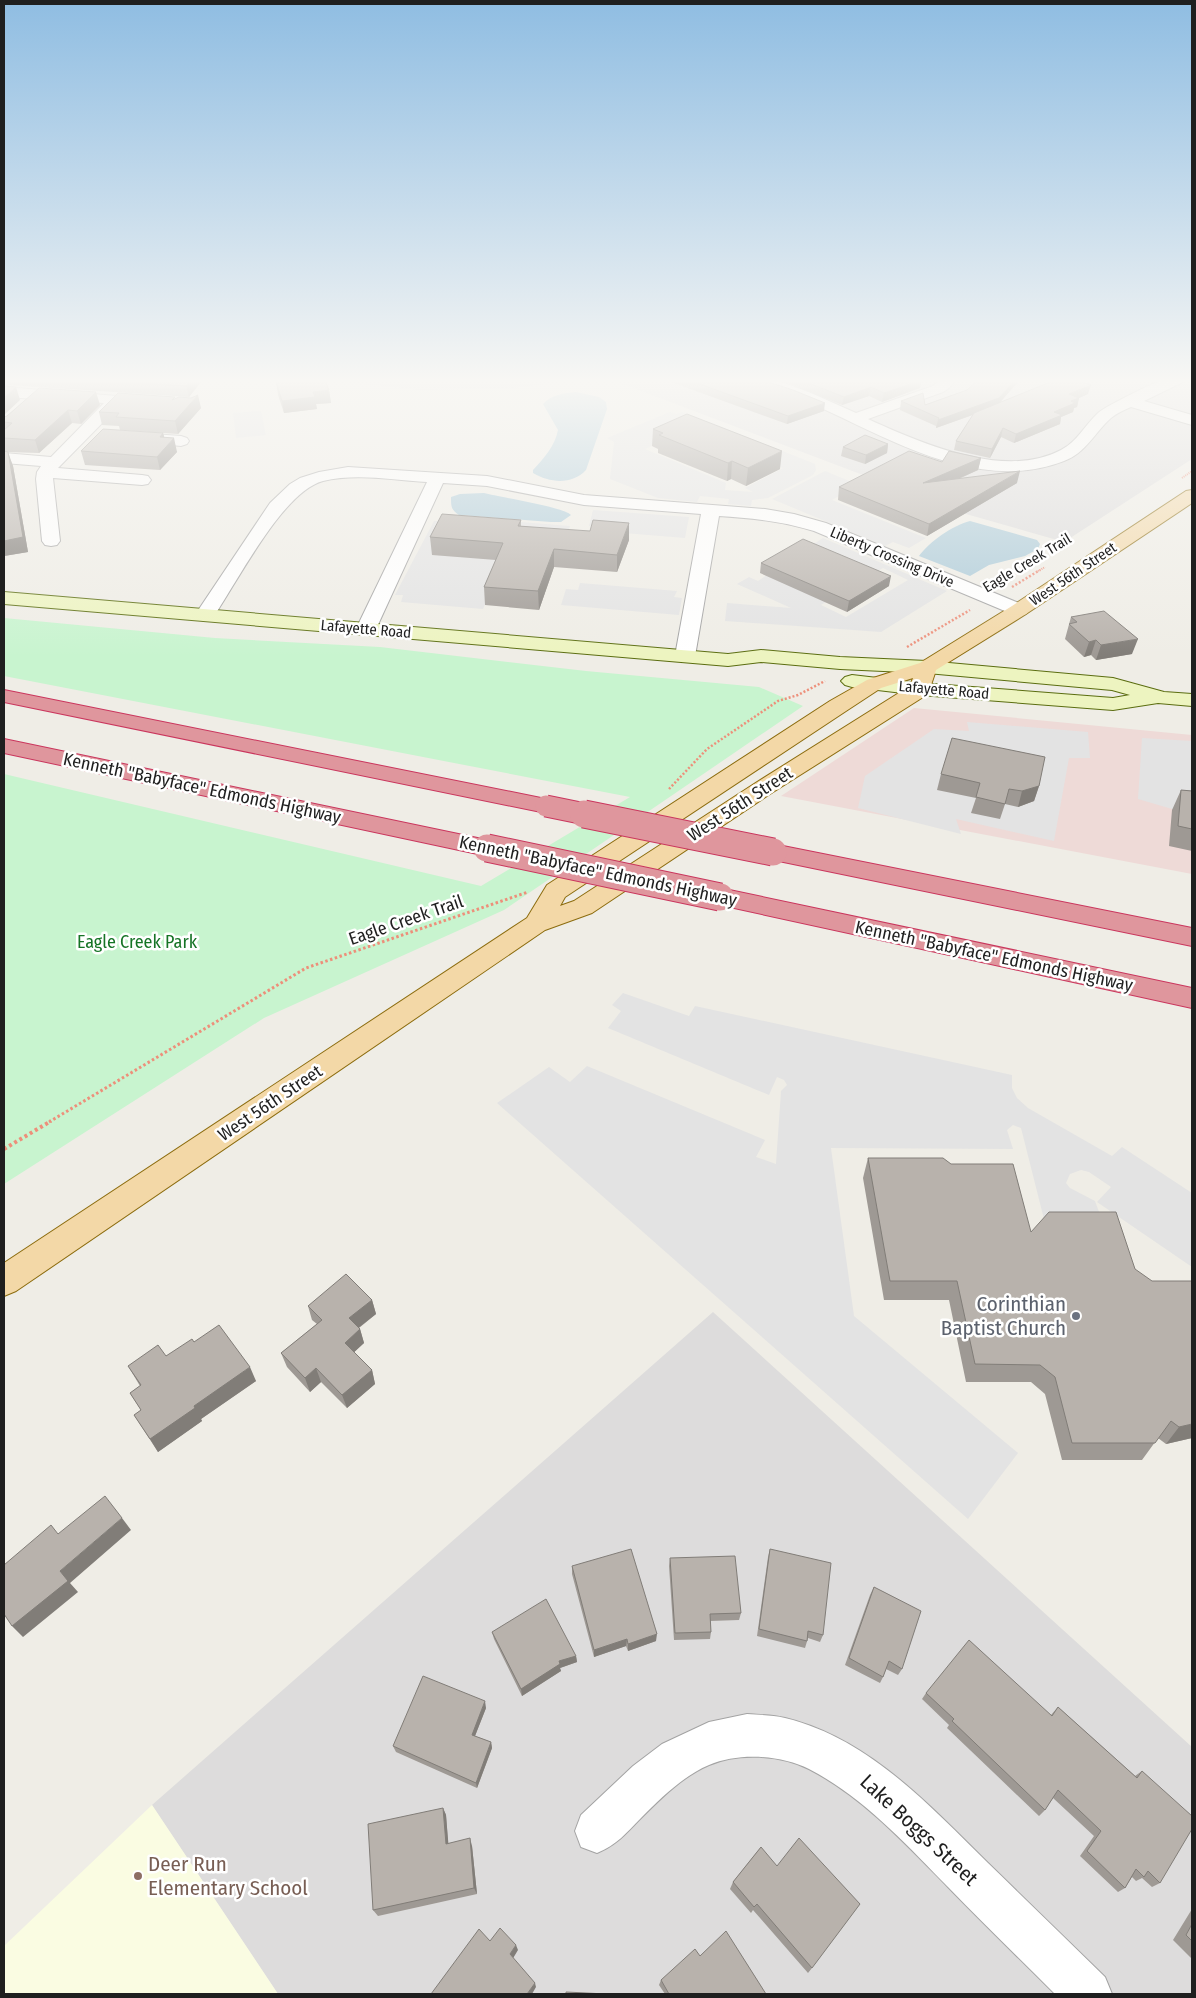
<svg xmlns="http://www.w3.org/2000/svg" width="1196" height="1998" font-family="'Fira Sans Condensed',sans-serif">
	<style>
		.residential { fill: #dddcdc }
		.commercial { fill: #eedad7 }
		.education { fill: #fafce2 }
		.park { fill: #c8f4cf }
		.parking { fill: #e3e3e3; fill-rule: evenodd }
		.water { fill: #abcad8 }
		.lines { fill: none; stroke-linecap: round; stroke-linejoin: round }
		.minor-casing { stroke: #a3a3a3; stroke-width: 2 }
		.secondary-casing { stroke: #5b6d10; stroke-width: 2 }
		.primary-casing { stroke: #8c6c0e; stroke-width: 2 }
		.motorway-casing { stroke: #ca365d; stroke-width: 2 }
		.path-far3 { stroke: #ed8f7a; stroke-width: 2; stroke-dasharray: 1 1; stroke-linecap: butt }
		.path-far2 { stroke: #ed8f7a; stroke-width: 2.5; stroke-dasharray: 2 2; stroke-linecap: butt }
		.path-far1 { stroke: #ed8f7a; stroke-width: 3; stroke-dasharray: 2.5 2.5; stroke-linecap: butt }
		.path { stroke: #ed8f7a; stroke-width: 4; stroke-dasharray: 3 3; stroke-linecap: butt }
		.minor { fill: #fff; fill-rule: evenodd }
		.secondary { fill: #edf4c0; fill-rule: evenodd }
		.primary { fill: #f3d8a7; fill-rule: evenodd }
		.motorway { fill: #df969d; fill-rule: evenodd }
		.motorway-bridge-far1-casing { stroke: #ca365d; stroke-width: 23; stroke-linecap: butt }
		.motorway-bridge-casing { stroke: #ca365d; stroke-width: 29; stroke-linecap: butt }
		.motorway-bridge-far1 { stroke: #df969d; stroke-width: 21 }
		.motorway-bridge { stroke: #df969d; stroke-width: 27 }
		.wall { fill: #9e9994 }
		.shaded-wall { fill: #817d78 }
		.building { fill: #b8b2ac; stroke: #817d78 }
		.worship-dot { fill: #6b7280; stroke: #fff; stroke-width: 2 }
		.education-dot { fill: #8d6e63; stroke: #fff; stroke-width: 2 }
		.labels { text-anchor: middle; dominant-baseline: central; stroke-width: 5; stroke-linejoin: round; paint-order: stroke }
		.far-street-label { font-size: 15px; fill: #1f1f1f; stroke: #fff }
		.street-label { font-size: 18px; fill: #1f1f1f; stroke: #fff }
		.park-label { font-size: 18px; fill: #167426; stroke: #fff }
		.near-worship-label { font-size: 21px; fill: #5b616d; stroke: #fff; text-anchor: end }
		.near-street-label { font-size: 21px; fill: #1f1f1f; stroke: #fff }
		.near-education-label { font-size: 21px; fill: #785e54; stroke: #fff; text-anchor: start }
	</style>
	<rect width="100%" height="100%" fill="#efede6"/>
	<!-- residential -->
	<path class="residential" d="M 310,378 L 572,378 L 546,384 L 513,388 L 420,390 Z
		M 607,378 L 1192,378 L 1192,459 L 1064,542 L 966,514 Z
		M 713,1312 L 1192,1747 L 1192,1994 L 278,1994 L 152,1805 Z"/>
	<!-- commercial -->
	<path class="commercial" d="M 914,708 L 1192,735 L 1192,874 L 781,796 Z"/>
	<!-- education -->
	<path class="education" d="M 152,1805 L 278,1994 L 4,1994 L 4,1946 Z"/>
	<!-- park -->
	<path class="park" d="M 4,618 L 215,638 L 380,647 L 586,671 L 759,687 L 803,706 L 504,910 L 264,1018 L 4,1184 L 4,774 L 481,886 L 630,797 L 4,676 Z"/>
	<!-- parking -->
	<path class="parking" d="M 261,411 L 266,435 L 236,438 L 233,413 Z
		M 670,412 L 676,414 L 682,412 L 710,422 L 815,464 L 816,470 L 813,475 L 768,498 L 752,500 L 751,506 L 728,504 L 729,499 L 700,496 L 697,502 L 658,498 L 610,479 L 614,442 L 607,438 ZM 687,430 L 783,468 L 745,488 L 753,492 L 725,490 L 726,483 L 645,449 Z
		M 825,471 L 859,485 L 832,500 L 926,538 L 909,548 L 893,542 L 885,546 L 772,499 Z
		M 593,510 L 689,517 L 685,538 L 599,531 L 601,527 L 589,526 Z
		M 444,516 L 570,526 L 562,547 L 504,561 L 483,609 L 401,602 L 403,595 L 395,595 L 434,521 L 442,521 Z
		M 823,538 L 947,591 L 881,632 L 725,621 L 727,603 L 791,608 L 737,584 L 749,577 L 758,581 ZM 883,568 L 908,580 L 846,617 L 821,605 Z
		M 580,583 L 677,591 L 674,597 L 682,598 L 679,615 L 561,605 L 566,589 L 578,590 Z
		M 967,722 L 1088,732 L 1090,758 L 1069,758 L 1054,841 L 956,819 L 961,834 L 858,808 L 865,776 L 934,729 L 969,731 Z
		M 1142,738 L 1192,741 L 1192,812 L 1172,809 L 1138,799 Z
		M 623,993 L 689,1016 L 695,1006 L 1012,1075 L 1012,1088 L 1017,1098 L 1028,1108 L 1112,1156 L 1122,1147 L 1192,1193 L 1192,1267 L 1097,1202 L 1111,1187 L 1089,1172 L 1081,1170 L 1070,1174 L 1066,1183 L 1070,1188 L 1095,1201 L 1106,1231 L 1047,1231 L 1021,1128 L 1013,1125 L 1007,1130 L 1013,1149 L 831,1148 L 854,1316 L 1018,1453 L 968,1519 L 497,1103 L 549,1067 L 570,1082 L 587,1066 L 765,1140 L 756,1157 L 776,1164 L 781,1091 L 787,1085 L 784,1080 L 777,1077 L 769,1095 L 608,1028 L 621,1011 L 612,1005 Z"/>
	<!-- water -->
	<path class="water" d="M 576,392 L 599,397 L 606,402 L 607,409 L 586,470 C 572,485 550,483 533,473 L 533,470 C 544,458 555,446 558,430 L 543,404 C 551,395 564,393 576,392 Z
		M 484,493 C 499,497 564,507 571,515 L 561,522 L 551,522 L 459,515 C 451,510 451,506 451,497 L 460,494 Z
		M 970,521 L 1037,540 L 1040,544 L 1038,549 L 1025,556 L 989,565 L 970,576 L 919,556 C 930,541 952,526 970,521 Z"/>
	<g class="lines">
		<!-- minor casing -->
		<g class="minor-casing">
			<path id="minor" d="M 745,378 L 773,379 L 811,393 L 856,413 L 933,386 L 942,378 L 957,378 L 949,388 L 943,392 L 868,419 C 920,443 1005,480 1061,450 C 1077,442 1085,425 1098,413 C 1106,406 1158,380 1169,378 C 1174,376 1182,377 1187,378 L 1185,381 L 1144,401 L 1192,415 L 1192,425 L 1131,407 C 1124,410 1117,413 1111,418 C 1095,432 1086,453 1064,461 C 976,495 886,436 808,402 C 788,394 767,387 747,381 Z
				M 4,387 L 155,399 L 158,402 L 155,405 L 120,405 L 58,468 L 142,475 L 148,476 L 151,480 L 148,484 L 142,485 L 53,478 L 60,541 L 57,545 L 51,546 L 45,545 L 42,541 L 36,479 L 37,472 L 41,466 L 4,463 L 4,453 L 51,457 L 104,403 L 4,397 Z
				M 138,433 L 181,436 L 187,438 L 189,441 L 187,444 L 181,446 L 132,441 L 130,438 L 132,435 Z
				M 348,467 L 487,476 L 584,495 L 765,509 L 794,514 L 826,523 L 1026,606 L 1029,610 L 1026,614 L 1019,616 L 1012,614 L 814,531 C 782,521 751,518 719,516 L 695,656 L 692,660 L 685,662 L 678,660 L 675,656 L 701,514 L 584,505 L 487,486 L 443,483 L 376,629 L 373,633 L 366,635 L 359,633 L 356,629 L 427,482 C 393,480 356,473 323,481 C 282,492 237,583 212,619 L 205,621 L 198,619 L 195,615 L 270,503 L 290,484 L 300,478 L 319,472 Z
				M 747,1714 C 759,1715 773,1715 785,1718 C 868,1738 929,1805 988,1863 C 1027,1901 1066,1939 1105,1977 L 1112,1994 L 1055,1994 C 1019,1958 983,1923 948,1887 C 906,1844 863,1797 809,1769 C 781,1755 739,1752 709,1765 C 683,1776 661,1798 641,1818 C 626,1833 617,1845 597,1853 L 581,1847 L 575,1831 L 581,1815 L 633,1766 L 662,1744 L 709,1722 Z"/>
		</g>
		<!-- secondary casing -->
		<g class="secondary-casing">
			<path id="secondary" d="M 4,592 L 728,654 L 761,650 L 840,657 L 927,661 L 1113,678 L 1164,692 L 1192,694 L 1192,706 L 1158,703 L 1113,710 L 920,695 L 852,687 L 845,685 L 841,681 L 845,677 L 852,675 L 920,683 L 1113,698 L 1130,695 L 1112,690 L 927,673 L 840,669 L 761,662 L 728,666 L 4,604 Z"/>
		</g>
		<!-- primary casing -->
		<g class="primary-casing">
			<path id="primary" d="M 1192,490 L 1192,503 L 1026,614 L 936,670 L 928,694 L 770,794 L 592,913 L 545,930 L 16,1291 L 4,1296 L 4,1263 L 527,918 L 547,885 L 830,701 L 867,680 L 920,663 L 1012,606 L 1186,491 ZM 913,678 L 910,686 L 754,784 L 574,901 L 560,906 L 565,897 L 846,711 L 881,688 Z"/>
		</g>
		<!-- motorway casing -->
		<g class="motorway-casing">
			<path id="motorway" d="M 4,690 L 546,799 L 554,801 L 558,806 L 554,811 L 546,813 L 4,702 Z
				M 4,739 L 487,840 L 496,842 L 499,848 L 496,854 L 487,856 L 4,753 Z
				M 773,844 L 1192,928 L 1192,946 L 764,858 L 761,852 L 764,846 Z
				M 720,888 L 1192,988 L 1192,1008 L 711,903 L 707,897 L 711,891 Z"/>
		</g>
		<!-- path-far3 -->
		<path class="path-far3" d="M 1182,478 L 1192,471
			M 1038,571 L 1045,567"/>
		<!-- path-far2 -->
		<path class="path-far2" d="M 1012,587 L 1040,570
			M 907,647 L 970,610
			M 669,789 L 707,749 L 778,701 L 798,695 L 825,681"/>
		<!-- path-far1 -->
		<path class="path-far1" d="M 49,1122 L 306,968 L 528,892"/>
		<!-- path -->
		<path class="path" d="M 4,1149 L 51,1121"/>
		<!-- minor -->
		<use href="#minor" class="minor"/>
		<!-- secondary -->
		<use href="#secondary" class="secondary"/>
		<!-- primary -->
		<use href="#primary" class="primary"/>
		<!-- motorway -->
		<use href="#motorway" class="motorway"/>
		<!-- motorway-bridge-far1 casing -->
		<g class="motorway-bridge-far1-casing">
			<path id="motorway-bridge-far1" d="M 546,806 L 590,815"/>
		</g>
		<!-- motorway-bridge casing -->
		<g class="motorway-bridge-casing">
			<path id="motorway-bridge" d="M 584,814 L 773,852
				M 487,848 L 720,897"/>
		</g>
		<!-- motorway-bridge-far1 -->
		<use href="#motorway-bridge-far1" class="motorway-bridge-far1"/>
		<!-- motorway-bridge -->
		<use href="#motorway-bridge" class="motorway-bridge"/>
	</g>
	<!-- wall -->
	<path class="wall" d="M 7,378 L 204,378 L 189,397 L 9,385 Z
		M 279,378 L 324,378 L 329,390 L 331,403 L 316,404 L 317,409 L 284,413 L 278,395 L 276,382 L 280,382 Z
		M 660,378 L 756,378 L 824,411 L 787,424 Z
		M 775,378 L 921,378 L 920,388 L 882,402 L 869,396 L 842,405 Z
		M 1021,379 L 1000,402 L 1088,394 L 1079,398 L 1077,407 L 1074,408 L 1073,412 L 1061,417 L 1060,424 L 1014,443 L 1001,437 L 990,458 L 954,450 L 956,441 L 973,415 L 936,428 L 936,426 L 900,410 L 901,401 L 925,405 L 967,390 Z
		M 175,399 L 201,408 L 178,434 L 120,430 L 119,426 L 102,425 L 99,412 Z
		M 100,405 L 81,424 L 72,423 L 39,453 L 7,452 L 13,466 L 28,552 L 4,556 L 4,417 Z
		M 653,429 L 780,469 L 746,486 L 731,479 L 727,481 L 658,453 L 658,449 L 652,446 Z
		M 163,433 L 164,437 L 177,452 L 160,470 L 85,465 L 81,451 Z
		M 888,444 L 887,453 L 865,464 L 841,456 L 843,447 Z
		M 981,458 L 978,470 L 959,479 L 1017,483 L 927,536 L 838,500 L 839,487 Z
		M 521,520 L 521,526 L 629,540 L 617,572 L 554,567 L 539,610 L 485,605 L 484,587 L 496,560 L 432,555 L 430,537 Z
		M 761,563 L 889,586 L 847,612 L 760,573 Z
		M 1071,617 L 1132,654 L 1096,660 L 1091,655 L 1084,657 L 1065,639 Z
		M 941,774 L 1039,786 L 1034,801 L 1018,807 L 1005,804 L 1000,819 L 971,813 L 976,798 L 937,790 Z
		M 1181,790 L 1192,791 L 1192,851 L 1169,846 L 1172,810 Z
		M 868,1158 L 1031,1232 L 1135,1269 L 1192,1438 L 1166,1444 L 1158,1438 L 1142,1460 L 1062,1460 L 1045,1394 L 1031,1382 L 966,1382 L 949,1300 L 884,1300 L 863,1178 Z
		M 372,1300 L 376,1314 L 359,1328 L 360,1329 L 364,1343 L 354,1352 L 372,1370 L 375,1384 L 347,1408 L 321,1382 L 310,1392 L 287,1367 L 281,1353 L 317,1324 L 312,1320 L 308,1306 Z
		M 194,1342 L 256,1381 L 201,1419 L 202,1421 L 158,1452 L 134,1415 L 141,1410 L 130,1393 L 140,1386 L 128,1366 L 166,1356 Z
		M 770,1549 L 823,1635 L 820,1642 L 808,1638 L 805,1648 L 757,1636 L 768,1557 Z
		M 670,1558 L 741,1613 L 739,1620 L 710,1621 L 711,1632 L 710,1639 L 674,1640 L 669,1566 Z
		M 572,1566 L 656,1641 L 628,1651 L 626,1646 L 594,1657 L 572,1574 Z
		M 874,1587 L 902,1669 L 898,1675 L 886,1669 L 883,1677 L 880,1683 L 845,1665 L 870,1595 Z
		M 492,1632 L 576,1656 L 577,1662 L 560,1668 L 561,1671 L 522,1696 L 494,1639 Z
		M 926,1693 L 1051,1715 L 1058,1707 L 1135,1776 L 1142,1771 L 1160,1883 L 1152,1887 L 1142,1878 L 1136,1881 L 1132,1877 L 1125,1888 L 1118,1892 L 1080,1856 L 1094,1836 L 1053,1798 L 1045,1810 L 1039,1816 L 947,1728 L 949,1725 L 922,1699 Z
		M 486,1708 L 475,1736 L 491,1742 L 492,1748 L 477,1788 L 396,1752 L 393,1746 Z
		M 443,1808 L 446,1815 L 448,1843 L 472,1846 L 477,1894 L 378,1916 L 373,1910 Z
		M 761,1847 L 812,1968 L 808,1973 L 753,1910 L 751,1913 L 730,1889 L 733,1882 Z
		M 1192,1909 L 1192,1959 L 1173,1940 Z
		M 700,1956 L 766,1994 L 665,1994 L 659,1985 L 661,1980 Z"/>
	<!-- shaded-wall -->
	<path class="shaded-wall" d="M 193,378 L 204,378 L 189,397 L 186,386 Z
		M 1017,378 L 1021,378 L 997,406 L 936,428 L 938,420 Z
		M 922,380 L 920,388 L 882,402 L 884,393 Z
		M 1091,385 L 1088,394 L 1067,403 L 1069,394 Z
		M 16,387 L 20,400 L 4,415 L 4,398 Z
		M 871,387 L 869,396 L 842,405 L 844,397 Z
		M 329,390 L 331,403 L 316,404 L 317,409 L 284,413 L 282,401 L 313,392 Z
		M 96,392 L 100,405 L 81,424 L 77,411 Z
		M 198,395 L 201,408 L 178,434 L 175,421 Z
		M 1079,398 L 1077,407 L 1074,408 L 1073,412 L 1061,417 L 1060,424 L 1014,443 L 1016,434 L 1071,401 Z
		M 825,403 L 824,411 L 787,424 L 788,416 Z
		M 68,410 L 72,423 L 39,453 L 35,440 Z
		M 1003,428 L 1001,437 L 990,458 L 992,449 Z
		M 163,433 L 167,446 L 174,438 L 177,452 L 160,470 L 157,457 L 160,437 Z
		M 888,444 L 887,453 L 865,464 L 866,455 Z
		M 782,451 L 780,469 L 746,486 L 748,468 Z
		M 8,452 L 13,466 L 28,552 L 4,556 Z
		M 981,458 L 978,470 L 921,495 L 923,483 Z
		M 732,461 L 731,479 L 727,481 L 728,463 Z
		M 1020,471 L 1017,483 L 927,536 L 929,524 Z
		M 629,523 L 629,540 L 617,572 L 617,555 Z
		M 554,549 L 554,567 L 539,610 L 538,591 Z
		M 891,576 L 889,586 L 847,612 L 849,601 Z
		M 1138,639 L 1132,654 L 1096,660 L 1101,645 Z
		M 1096,640 L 1091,655 L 1084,657 L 1089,642 Z
		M 1039,786 L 1034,801 L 1018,807 L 1022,791 Z
		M 372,1300 L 376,1314 L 353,1332 L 349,1318 Z
		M 360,1329 L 364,1343 L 349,1357 L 345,1343 Z
		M 250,1367 L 256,1381 L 201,1419 L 202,1421 L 158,1452 L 150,1439 L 194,1406 Z
		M 316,1368 L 321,1382 L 310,1392 L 305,1378 Z
		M 372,1370 L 375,1384 L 347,1408 L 342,1395 Z
		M 1192,1424 L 1192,1438 L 1166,1444 L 1179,1427 Z
		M 122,1518 L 131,1530 L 70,1583 L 78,1592 L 23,1637 L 12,1626 L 60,1571 Z
		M 657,1634 L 656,1641 L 628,1651 L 628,1644 Z
		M 627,1639 L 626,1646 L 594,1657 L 594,1650 Z
		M 576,1656 L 577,1662 L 560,1668 L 561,1671 L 522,1696 L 521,1689 L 559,1661 Z
		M 485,1701 L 486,1708 L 473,1741 L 472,1735 Z
		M 491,1742 L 492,1748 L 477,1788 L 476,1783 Z
		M 443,1808 L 446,1815 L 449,1851 L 446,1844 Z
		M 470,1838 L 472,1846 L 477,1894 L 474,1888 Z
		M 516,1945 L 518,1950 L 512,1960 L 510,1954 Z
		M 535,1983 L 536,1987 L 532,1994 L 527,1994 Z"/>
	<!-- building -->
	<path class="building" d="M 57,378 L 193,378 L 186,386 Z
		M 281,378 L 324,378 L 329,390 L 313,392 L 315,397 L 282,401 L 276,382 L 282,382 Z
		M 683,378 L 756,378 L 793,390 L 825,403 L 788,416 Z
		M 796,378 L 921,378 L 922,380 L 884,393 L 871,387 L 844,397 Z
		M 980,378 L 1017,378 L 999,398 L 938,420 L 939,418 L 901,401 L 923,393 L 925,405 L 967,390 Z
		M 1060,378 L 1071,378 L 1091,385 L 1069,394 L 1079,398 L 1071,401 L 1075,403 L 1054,412 L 1062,415 L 1016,434 L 1003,428 L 992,449 L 956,441 L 974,413 Z
		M 4,386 L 16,387 L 4,398 Z
		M 39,388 L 96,392 L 77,411 L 68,410 L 35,440 L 4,438 L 4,430 L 12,423 L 4,422 L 4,417 L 7,416 Z
		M 118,393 L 175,397 L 172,400 L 179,397 L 191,398 L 198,395 L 175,421 L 116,417 L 119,413 L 99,412 Z
		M 687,414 L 782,451 L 748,468 L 732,461 L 728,463 L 659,435 L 663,433 L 653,429 Z
		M 103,429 L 163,433 L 160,437 L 174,438 L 157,457 L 81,451 Z
		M 865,435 L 888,444 L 866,455 L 843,447 Z
		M 4,451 L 8,452 L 23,537 L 4,541 Z
		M 909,451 L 942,462 L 949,451 L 981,458 L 923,483 L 1020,471 L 929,524 L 839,487 Z
		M 442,514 L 521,520 L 518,526 L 590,531 L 593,520 L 629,523 L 617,555 L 554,549 L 538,591 L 484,587 L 503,543 L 430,537 Z
		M 803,539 L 891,576 L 849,601 L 761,563 Z
		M 1104,611 L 1138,639 L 1101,645 L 1096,640 L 1089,642 L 1069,624 L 1077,622 L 1071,617 Z
		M 952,738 L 1045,757 L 1039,786 L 1022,791 L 1009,789 L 1005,804 L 976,797 L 980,783 L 941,774 Z
		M 1181,790 L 1192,791 L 1192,829 L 1178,826 Z
		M 868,1158 L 943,1158 L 951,1164 L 1013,1164 L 1031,1232 L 1049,1212 L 1116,1212 L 1135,1269 L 1152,1281 L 1192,1281 L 1192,1424 L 1179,1427 L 1171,1421 L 1155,1443 L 1072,1443 L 1055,1377 L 1040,1365 L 975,1364 L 957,1281 L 890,1281 Z
		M 346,1274 L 372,1300 L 349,1318 L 360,1329 L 345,1343 L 372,1370 L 342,1395 L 316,1368 L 305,1378 L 281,1353 L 322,1320 L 308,1306 Z
		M 219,1325 L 250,1367 L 194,1406 L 195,1408 L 150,1439 L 134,1415 L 141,1410 L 130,1393 L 141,1385 L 128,1366 L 158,1345 L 166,1356 L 192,1339 L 194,1342 Z
		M 105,1496 L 122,1518 L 60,1571 L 68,1581 L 12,1626 L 4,1614 L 4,1565 L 51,1525 L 58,1534 Z
		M 631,1549 L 657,1634 L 628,1644 L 627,1639 L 594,1650 L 572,1566 Z
		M 770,1549 L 831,1563 L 823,1635 L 808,1631 L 807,1641 L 759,1629 Z
		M 735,1556 L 741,1613 L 710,1614 L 711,1632 L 675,1633 L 670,1558 Z
		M 874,1587 L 921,1611 L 902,1669 L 889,1661 L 883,1677 L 849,1658 Z
		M 546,1599 L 576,1656 L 559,1661 L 560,1664 L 521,1689 L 492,1632 Z
		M 969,1640 L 1052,1716 L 1058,1707 L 1137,1778 L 1142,1771 L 1192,1816 L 1192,1829 L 1160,1883 L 1148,1871 L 1144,1877 L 1136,1869 L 1125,1888 L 1087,1851 L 1101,1831 L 1058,1790 L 1045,1810 L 952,1721 L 954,1719 L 926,1693 Z
		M 423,1676 L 485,1701 L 472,1735 L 491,1742 L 476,1783 L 393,1746 Z
		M 443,1808 L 446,1844 L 470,1838 L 474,1888 L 373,1910 L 368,1824 Z
		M 799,1838 L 860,1904 L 812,1968 L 757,1904 L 754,1907 L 733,1882 L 761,1847 L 777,1866 Z
		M 1192,1924 L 1192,1941 L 1186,1935 Z
		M 500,1928 L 516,1945 L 510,1954 L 535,1983 L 527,1994 L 431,1994 L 479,1929 L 490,1941 Z
		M 726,1931 L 766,1994 L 669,1994 L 661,1980 L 695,1949 L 700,1956 Z
		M 566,1992 L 606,1994 L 566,1994 Z"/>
	<!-- sky -->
	<linearGradient id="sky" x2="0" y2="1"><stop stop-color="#8fbde2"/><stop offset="0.58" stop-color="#f8f7f4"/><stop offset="1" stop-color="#f8f7f4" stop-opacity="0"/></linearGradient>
	<rect width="1196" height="657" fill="url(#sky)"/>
	<!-- markers -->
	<circle class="worship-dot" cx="1076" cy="1316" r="5"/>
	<circle class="education-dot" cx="138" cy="1876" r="5"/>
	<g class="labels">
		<!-- far-street labels -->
		<g class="far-street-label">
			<text transform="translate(892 557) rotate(23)">Liberty Crossing Drive</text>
			<text transform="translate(1027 563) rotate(-31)">Eagle Creek Trail</text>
			<text transform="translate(1073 574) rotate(-34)">West 56th Street</text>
			<text transform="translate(366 629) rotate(5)">Lafayette Road</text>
			<text transform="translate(944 690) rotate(5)">Lafayette Road</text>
		</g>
		<!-- street labels -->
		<g class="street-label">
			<text transform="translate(202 788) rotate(12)">Kenneth "Babyface" Edmonds Highway</text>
			<text transform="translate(740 804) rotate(-33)">West 56th Street</text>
			<text transform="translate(598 871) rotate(12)">Kenneth "Babyface" Edmonds Highway</text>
			<text transform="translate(406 920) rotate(-19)">Eagle Creek Trail</text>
			<text transform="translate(994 956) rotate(12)">Kenneth "Babyface" Edmonds Highway</text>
			<text transform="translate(270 1103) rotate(-34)">West 56th Street</text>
		</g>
		<!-- park labels -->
		<g class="park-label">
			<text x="137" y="942">Eagle Creek Park</text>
		</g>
		<!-- near-worship labels -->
		<g class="near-worship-label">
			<text x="1066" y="1304">Corinthian<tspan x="1066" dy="24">Baptist Church</tspan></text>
		</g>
		<!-- near-street labels -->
		<g class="near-street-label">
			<text transform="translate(919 1830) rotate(43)">Lake Boggs Street</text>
		</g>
		<!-- near-education labels -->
		<g class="near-education-label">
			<text x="148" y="1864">Deer Run<tspan x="148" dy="24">Elementary School</tspan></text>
		</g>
	</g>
	<!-- border -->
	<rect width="1196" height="1998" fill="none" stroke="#1f1f1f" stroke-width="10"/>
</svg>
